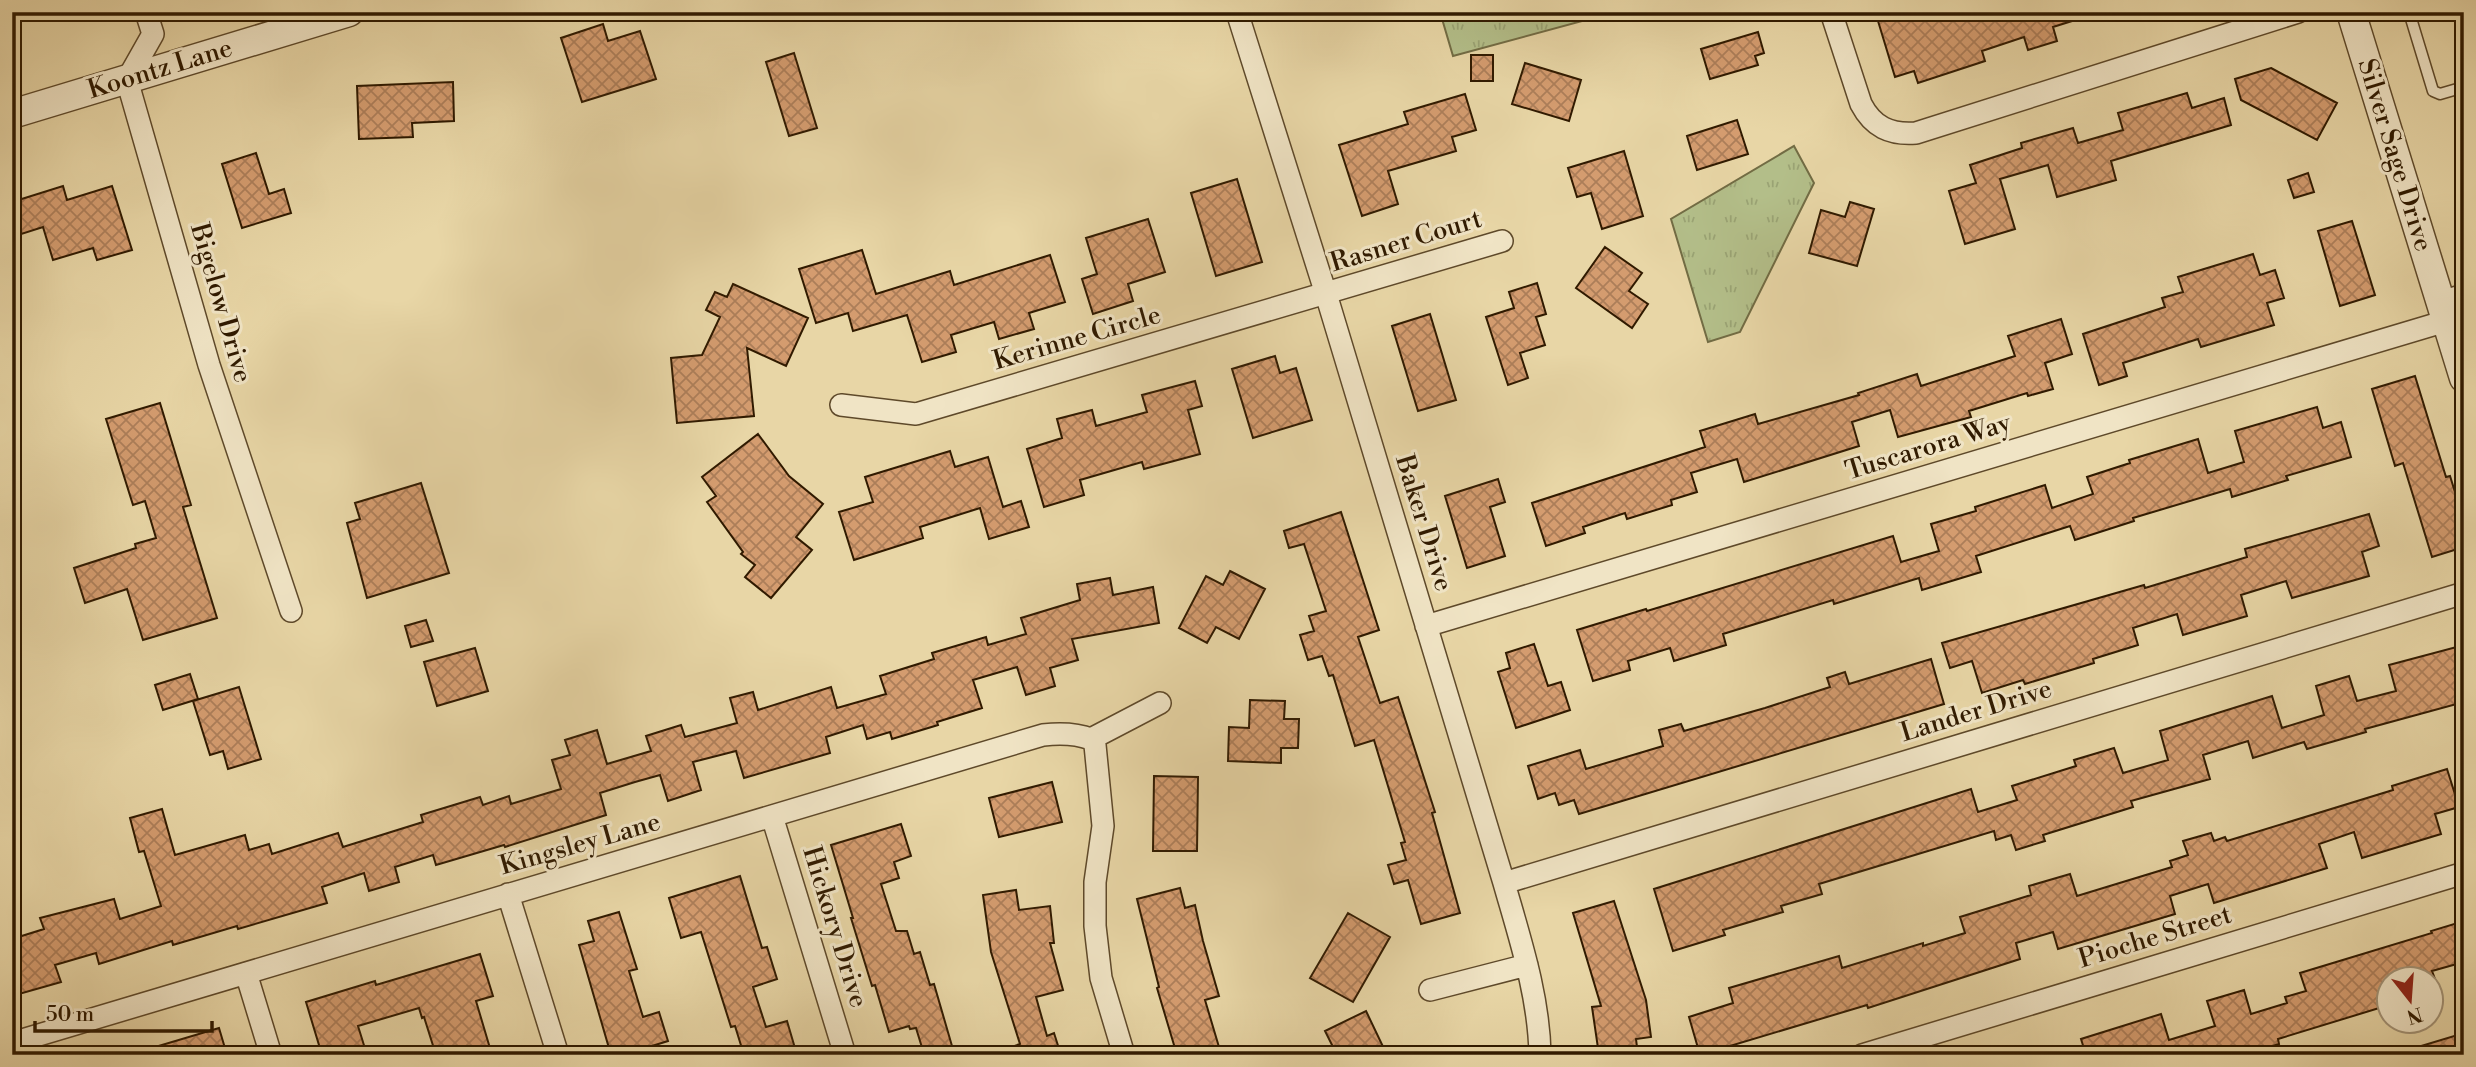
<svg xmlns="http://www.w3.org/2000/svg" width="2476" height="1067" font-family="'Libre Bodoni',serif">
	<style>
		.grass { fill: url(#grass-tufts); stroke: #726c44; stroke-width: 2 }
		.building { fill: url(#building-cross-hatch); stroke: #301a00; stroke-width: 2 }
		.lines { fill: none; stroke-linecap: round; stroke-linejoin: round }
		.service-casing { stroke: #5e492a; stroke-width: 13 }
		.minor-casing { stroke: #5e492a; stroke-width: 24 }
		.tertiary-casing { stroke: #5e492a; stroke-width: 31 }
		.service { stroke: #f0e4c5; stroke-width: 10 }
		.minor { stroke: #f0e4c5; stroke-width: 21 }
		.tertiary { stroke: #f0e4c5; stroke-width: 28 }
		.labels { text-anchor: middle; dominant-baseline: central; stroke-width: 6; stroke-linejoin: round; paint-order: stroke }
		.street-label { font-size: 26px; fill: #301a00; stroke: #f0e4c5 }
	</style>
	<defs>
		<pattern id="grass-tufts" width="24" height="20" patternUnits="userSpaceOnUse" patternTransform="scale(1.75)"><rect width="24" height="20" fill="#b3be89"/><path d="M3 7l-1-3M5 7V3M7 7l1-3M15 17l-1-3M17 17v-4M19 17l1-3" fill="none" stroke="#9aa374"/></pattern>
		<pattern id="building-cross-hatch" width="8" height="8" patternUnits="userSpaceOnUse" patternTransform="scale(1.75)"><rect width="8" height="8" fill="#d49c6f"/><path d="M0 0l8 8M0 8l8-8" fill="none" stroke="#ac7e59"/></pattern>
	</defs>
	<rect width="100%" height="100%" fill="#e8d6a6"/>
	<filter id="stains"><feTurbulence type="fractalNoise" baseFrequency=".00286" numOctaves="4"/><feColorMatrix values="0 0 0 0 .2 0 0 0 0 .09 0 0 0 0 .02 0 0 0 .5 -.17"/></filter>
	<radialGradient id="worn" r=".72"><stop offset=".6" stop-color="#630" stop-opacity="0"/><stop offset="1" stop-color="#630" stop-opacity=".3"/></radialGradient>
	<!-- grass -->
	<path class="grass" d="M 1440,12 L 1608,12 L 1608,14 L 1453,56 Z
		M 1794,146 L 1814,183 L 1740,332 L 1708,342 L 1671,219 Z"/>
	<!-- building -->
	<path class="building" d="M 1906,12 L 2087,12 L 2088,16 L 2053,27 L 2057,41 L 2028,50 L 2024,37 L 1982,51 L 1985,61 L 1918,83 L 1914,71 L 1895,77 L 1878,21 Z
		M 603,24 L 608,41 L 640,31 L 656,79 L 582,102 L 561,38 Z
		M 1758,32 L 1764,53 L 1755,56 L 1758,65 L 1710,79 L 1701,49 Z
		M 794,53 L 817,128 L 789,136 L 766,62 Z
		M 1471,55 L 1493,55 L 1493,81 L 1471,81 Z
		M 1525,63 L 1581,80 L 1569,121 L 1512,104 Z
		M 2271,68 L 2337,103 L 2317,140 L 2241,100 L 2235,79 Z
		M 453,82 L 454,121 L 412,123 L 413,137 L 359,139 L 357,86 Z
		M 2187,93 L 2192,108 L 2224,98 L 2231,125 L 2111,161 L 2116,180 L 2057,197 L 2048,165 L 2000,179 L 2015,229 L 1965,244 L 1949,191 L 1976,183 L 1970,165 L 2022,148 L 2021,143 L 2073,128 L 2078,143 L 2123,130 L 2118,113 Z
		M 1465,94 L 1476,130 L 1452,137 L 1456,151 L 1388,171 L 1398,204 L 1362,216 L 1339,145 L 1408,124 L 1404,112 Z
		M 1737,120 L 1748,154 L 1697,170 L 1687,136 Z
		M 1624,151 L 1643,216 L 1602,229 L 1591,193 L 1577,197 L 1568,168 Z
		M 256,153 L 269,194 L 284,189 L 291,213 L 242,228 L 222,164 Z
		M 2308,173 L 2314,192 L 2294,198 L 2288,180 Z
		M 1237,179 L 1262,262 L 1216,276 L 1191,193 Z
		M 63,186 L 67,200 L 112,186 L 132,250 L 97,260 L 93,248 L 53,260 L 43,227 L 12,237 L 12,202 Z
		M 1850,202 L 1874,209 L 1857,266 L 1809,253 L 1821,210 L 1845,217 Z
		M 1148,219 L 1165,272 L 1128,284 L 1133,301 L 1093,314 L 1082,279 L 1097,274 L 1086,238 Z
		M 2352,221 L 2375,295 L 2340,306 L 2318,231 Z
		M 1605,247 L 1642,273 L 1629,291 L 1648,304 L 1632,328 L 1576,288 Z
		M 862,250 L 876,294 L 950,271 L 954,285 L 1050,255 L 1065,302 L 1029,313 L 1034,329 L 999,339 L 994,322 L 951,335 L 956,352 L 922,362 L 907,315 L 853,331 L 848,313 L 816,323 L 799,269 Z
		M 2253,254 L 2260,275 L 2275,270 L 2284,298 L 2267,303 L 2274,325 L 2201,347 L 2198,339 L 2123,363 L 2127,376 L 2099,385 L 2083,334 L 2165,307 L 2162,298 L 2183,292 L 2178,277 Z
		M 1537,283 L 1546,314 L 1536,317 L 1545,345 L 1520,353 L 1528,378 L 1508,385 L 1486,317 L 1514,308 L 1509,292 Z
		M 733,284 L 808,318 L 786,366 L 747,348 L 754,416 L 677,423 L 671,358 L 702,355 L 720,317 L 706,310 L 715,292 L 727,297 Z
		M 1430,314 L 1456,400 L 1418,411 L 1392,326 Z
		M 2061,319 L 2072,354 L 2045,363 L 2053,389 L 2028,396 L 2027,393 L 1969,411 L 1971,417 L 1898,437 L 1890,410 L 1852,422 L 1859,446 L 1744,482 L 1737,459 L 1691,473 L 1697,492 L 1671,500 L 1672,505 L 1627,519 L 1625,513 L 1583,527 L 1585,533 L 1546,546 L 1532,503 L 1705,447 L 1700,431 L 1755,414 L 1758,424 L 1859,395 L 1858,393 L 1917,374 L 1921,386 L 2015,356 L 2008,336 Z
		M 1275,356 L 1280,373 L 1296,368 L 1312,420 L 1253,438 L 1232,369 Z
		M 2415,376 L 2446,477 L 2450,476 L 2464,521 L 2464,547 L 2432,557 L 2403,463 L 2395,466 L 2372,389 Z
		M 1195,381 L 1202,406 L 1188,410 L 1200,454 L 1144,469 L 1142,462 L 1080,480 L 1084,495 L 1044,507 L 1027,449 L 1062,438 L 1057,419 L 1092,410 L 1096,426 L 1147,412 L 1142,395 Z
		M 160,403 L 191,505 L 183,507 L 217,618 L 143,640 L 127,589 L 85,603 L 74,568 L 136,548 L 135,544 L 156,538 L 145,501 L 133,505 L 106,419 Z
		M 2317,407 L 2323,428 L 2341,422 L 2351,457 L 2286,476 L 2288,480 L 2232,497 L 2230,489 L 2133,518 L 2134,521 L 2075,540 L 2070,526 L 1976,556 L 1981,572 L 1922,590 L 1919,578 L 1834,604 L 1833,600 L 1723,634 L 1726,645 L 1674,661 L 1670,648 L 1628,661 L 1630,670 L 1593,681 L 1577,630 L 1646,609 L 1647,611 L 1893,536 L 1901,562 L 1939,551 L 1931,524 L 1976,511 L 1975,507 L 2045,485 L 2052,508 L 2093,494 L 2087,477 L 2130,463 L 2129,460 L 2198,439 L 2208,473 L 2244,462 L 2235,431 Z
		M 758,434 L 789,476 L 823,504 L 796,537 L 812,550 L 771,598 L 745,577 L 755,565 L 741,554 L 743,552 L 707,502 L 716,496 L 702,477 Z
		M 950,451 L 955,467 L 988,457 L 1003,507 L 1021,501 L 1029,527 L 989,539 L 980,508 L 920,527 L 923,538 L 854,560 L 839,512 L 873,502 L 865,477 Z
		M 1498,479 L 1505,502 L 1490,507 L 1505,556 L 1467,568 L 1445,496 Z
		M 421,483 L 449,573 L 367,598 L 347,523 L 360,519 L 355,503 Z
		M 1341,512 L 1379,630 L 1358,637 L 1380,703 L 1398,697 L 1435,812 L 1432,813 L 1460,913 L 1421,924 L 1408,880 L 1394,884 L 1388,865 L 1406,860 L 1401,843 L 1405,842 L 1374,740 L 1355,746 L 1333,675 L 1329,676 L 1322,656 L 1308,660 L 1300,635 L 1314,631 L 1309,616 L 1326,611 L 1304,544 L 1289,548 L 1284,531 Z
		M 2369,514 L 2379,546 L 2362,552 L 2369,576 L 2292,598 L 2286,581 L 2241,595 L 2247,616 L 2183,635 L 2177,614 L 2133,628 L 2138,645 L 2093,659 L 2094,663 L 2025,684 L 2023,680 L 1982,693 L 1972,661 L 1950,668 L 1942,643 L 2144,585 L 2145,588 L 2247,557 L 2245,549 Z
		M 1230,571 L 1265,589 L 1239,639 L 1216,627 L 1207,643 L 1179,628 L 1206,576 L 1223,585 Z
		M 1110,578 L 1113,595 L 1153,587 L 1159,623 L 1072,639 L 1078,660 L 1050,668 L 1055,686 L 1026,695 L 1017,667 L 973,680 L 982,708 L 937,722 L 938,725 L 892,739 L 890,732 L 867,739 L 863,725 L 826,737 L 830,753 L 744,778 L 736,751 L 693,762 L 701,790 L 668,801 L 660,775 L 635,782 L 600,793 L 606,815 L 505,847 L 504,845 L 436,865 L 433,855 L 395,867 L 399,882 L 369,891 L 364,873 L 322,887 L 327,903 L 238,929 L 237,926 L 173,945 L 172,941 L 99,964 L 96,953 L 55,965 L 61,982 L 12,996 L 12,939 L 44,929 L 40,918 L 114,899 L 120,919 L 161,906 L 144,851 L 139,852 L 130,818 L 162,809 L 175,855 L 245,835 L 249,850 L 269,844 L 272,854 L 338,833 L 343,847 L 423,822 L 421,815 L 480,797 L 483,805 L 509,796 L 511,804 L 561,789 L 552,760 L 570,755 L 565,740 L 597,730 L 607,764 L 651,751 L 646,736 L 681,725 L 685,737 L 737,723 L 730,698 L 753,692 L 758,710 L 831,687 L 837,708 L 886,694 L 880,676 L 934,659 L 932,653 L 986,637 L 988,645 L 1026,634 L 1021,618 L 1080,600 L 1077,584 Z
		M 426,620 L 433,641 L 411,647 L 405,626 Z
		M 1534,644 L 1548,686 L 1561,682 L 1570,710 L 1516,728 L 1498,672 L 1510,668 L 1506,653 Z
		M 2464,645 L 2464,702 L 2365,729 L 2366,732 L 2307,749 L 2304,742 L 2253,758 L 2248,741 L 2203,755 L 2210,779 L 2131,801 L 2133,807 L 2043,835 L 2045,841 L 2016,850 L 2011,835 L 1996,840 L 1994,831 L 1819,884 L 1822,894 L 1781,906 L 1783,912 L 1723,930 L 1725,935 L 1673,951 L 1654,889 L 1971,789 L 1978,812 L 2017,800 L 2012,786 L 2076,766 L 2074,760 L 2114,748 L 2123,773 L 2168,760 L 2160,731 L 2272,696 L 2282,728 L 2324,715 L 2316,686 L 2349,676 L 2357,701 L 2396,691 L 2389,665 Z
		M 475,648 L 488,691 L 437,706 L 424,662 Z
		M 1931,659 L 1944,704 L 1579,814 L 1574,800 L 1559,805 L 1555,793 L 1538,799 L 1528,766 L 1580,750 L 1586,769 L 1663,746 L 1659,730 L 1681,724 L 1684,731 L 1765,708 L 1830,687 L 1827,678 L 1845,672 L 1849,684 Z
		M 190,674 L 198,699 L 163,710 L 155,685 Z
		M 239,687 L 261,759 L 228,769 L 223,751 L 210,755 L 193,701 Z
		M 1250,700 L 1285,701 L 1284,719 L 1299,719 L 1298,748 L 1281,748 L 1281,763 L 1228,761 L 1229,727 L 1249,728 Z
		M 2447,769 L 2459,807 L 2435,814 L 2441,834 L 2362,858 L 2354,832 L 2319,844 L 2327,868 L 2214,903 L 2208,884 L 2170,896 L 2175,914 L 2058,949 L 2053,932 L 2016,943 L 2020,959 L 1868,1008 L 1867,1005 L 1700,1055 L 1689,1017 L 1733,1003 L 1729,988 L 1839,956 L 1842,968 L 1923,943 L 1923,946 L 1965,933 L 1960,917 L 2031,895 L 2029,886 L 2070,874 L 2077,896 L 2172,867 L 2170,861 L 2188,855 L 2183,841 L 2211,833 L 2214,841 L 2225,837 L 2227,841 L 2393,790 L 2392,786 Z
		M 1154,776 L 1198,777 L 1197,851 L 1153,851 Z
		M 1052,782 L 1062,822 L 999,837 L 989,798 Z
		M 901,824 L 911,856 L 894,862 L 899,878 L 881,884 L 896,931 L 907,931 L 914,954 L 920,952 L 930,985 L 934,984 L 952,1046 L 924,1054 L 916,1028 L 910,1029 L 909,1026 L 889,1032 L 875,985 L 872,986 L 851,918 L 853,918 L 831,845 Z
		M 740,876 L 762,948 L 767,947 L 777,979 L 753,987 L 766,1027 L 787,1021 L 797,1055 L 744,1055 L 735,1026 L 731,1027 L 701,932 L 681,938 L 669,898 Z
		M 1180,888 L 1185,908 L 1195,905 L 1203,941 L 1219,996 L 1205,1000 L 1219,1047 L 1193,1055 L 1177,1055 L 1157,988 L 1159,987 L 1137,899 Z
		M 1016,890 L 1019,910 L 1050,906 L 1054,943 L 1050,943 L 1063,990 L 1036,997 L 1047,1036 L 1054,1033 L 1061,1055 L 1001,1055 L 1000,1051 L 1020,1044 L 991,952 L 983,895 Z
		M 1614,901 L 1646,1000 L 1651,1037 L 1636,1039 L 1638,1055 L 1599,1055 L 1592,1007 L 1601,1006 L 1573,913 Z
		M 619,912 L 637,969 L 629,971 L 643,1017 L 659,1012 L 668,1041 L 623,1055 L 611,1055 L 579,945 L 594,941 L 588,921 Z
		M 1348,913 L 1390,937 L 1353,1002 L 1310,978 Z
		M 2464,921 L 2464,962 L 2432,971 L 2435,979 L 2389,979 L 2389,1005 L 2278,1039 L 2279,1044 L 2245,1055 L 2086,1055 L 2081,1039 L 2161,1014 L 2169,1040 L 2215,1026 L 2207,1001 L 2244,990 L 2251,1014 L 2287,1003 L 2285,997 L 2306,991 L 2300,973 L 2432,933 L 2431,931 Z
		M 480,954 L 493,996 L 476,1001 L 492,1055 L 436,1055 L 424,1017 L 422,1018 L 419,1008 L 358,1026 L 367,1055 L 322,1055 L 306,1002 L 375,981 L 376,985 Z
		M 1366,1011 L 1387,1055 L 1337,1055 L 1325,1031 Z
		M 219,1028 L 227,1055 L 145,1055 L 145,1050 Z
		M 2464,1033 L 2464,1055 L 2409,1055 L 2408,1050 Z"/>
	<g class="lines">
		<!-- service casing -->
		<g class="service-casing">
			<path id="service" d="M 2409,12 L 2433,91 L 2440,94 L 2464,87"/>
		</g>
		<!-- minor casing -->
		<g class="minor-casing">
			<path id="minor" d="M 146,12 L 153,34 L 127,80 L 209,365 L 291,611
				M 1237,12 L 1326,294 L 1504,883 C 1520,939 1539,996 1540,1055
				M 1831,12 L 1861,104 C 1873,127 1890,135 1916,133 L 2298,12
				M 2440,302 L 2464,295
				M 841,405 L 916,414 L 1502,241
				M 1426,626 L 2446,321
				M 1091,739 L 1095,745 L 1103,826 L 1095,882 L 1095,926 L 1101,978 L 1124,1055
				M 772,816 L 845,1055
				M 1504,883 L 2464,593
				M 508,894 L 558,1055
				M 246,973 L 271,1055
				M 1430,990 L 1527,965
				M 12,1043 L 1043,735 C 1060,733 1075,733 1091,739 L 1160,703
				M 1862,1055 L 2464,873"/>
		</g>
		<!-- tertiary casing -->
		<g class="tertiary-casing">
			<path id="tertiary" d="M 2351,12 L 2464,378
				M 12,114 L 349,12"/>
		</g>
		<!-- service -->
		<use href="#service" class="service"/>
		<!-- minor -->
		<use href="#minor" class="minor"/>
		<!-- tertiary -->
		<use href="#tertiary" class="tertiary"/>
	</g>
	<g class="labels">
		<!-- street labels -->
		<g class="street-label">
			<text transform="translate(160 69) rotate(-17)">Koontz Lane</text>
			<text transform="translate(2395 155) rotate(73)">Silver Sage Drive</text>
			<text transform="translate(1406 241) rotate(-17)">Rasner Court</text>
			<text transform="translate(221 303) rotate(74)">Bigelow Drive</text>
			<text transform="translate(1077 338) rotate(-16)">Kerinne Circle</text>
			<text transform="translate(1928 447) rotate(-17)">Tuscarora Way</text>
			<text transform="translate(1424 523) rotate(73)">Baker Drive</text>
			<text transform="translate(1976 711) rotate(-17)">Lander Drive</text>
			<text transform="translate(580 844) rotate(-16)">Kingsley Lane</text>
			<text transform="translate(835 927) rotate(73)">Hickory Drive</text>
			<text transform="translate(2155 937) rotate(-17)">Pioche Street</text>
		</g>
	</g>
	<!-- margin -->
	<rect width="2476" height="1067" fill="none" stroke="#e8d6a6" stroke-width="42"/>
	<rect x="14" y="14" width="2448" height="1039" fill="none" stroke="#301a00" stroke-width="3.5"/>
	<rect x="21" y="21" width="2434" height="1025" fill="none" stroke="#301a00" stroke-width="2"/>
	<!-- north arrow -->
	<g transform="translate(2410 1000) rotate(163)"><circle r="33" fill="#f0e4c5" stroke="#a39376" stroke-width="2"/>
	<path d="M0-5L12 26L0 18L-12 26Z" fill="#8f2418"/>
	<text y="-10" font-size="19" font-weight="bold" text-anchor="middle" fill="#301a00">N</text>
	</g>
	<!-- scale -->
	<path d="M35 1021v10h177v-10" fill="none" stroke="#301a00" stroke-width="3.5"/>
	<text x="46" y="1021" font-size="21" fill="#301a00" stroke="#f0e4c5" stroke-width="5" paint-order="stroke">50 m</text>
	<rect width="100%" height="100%" filter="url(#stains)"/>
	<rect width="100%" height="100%" fill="url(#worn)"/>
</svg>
